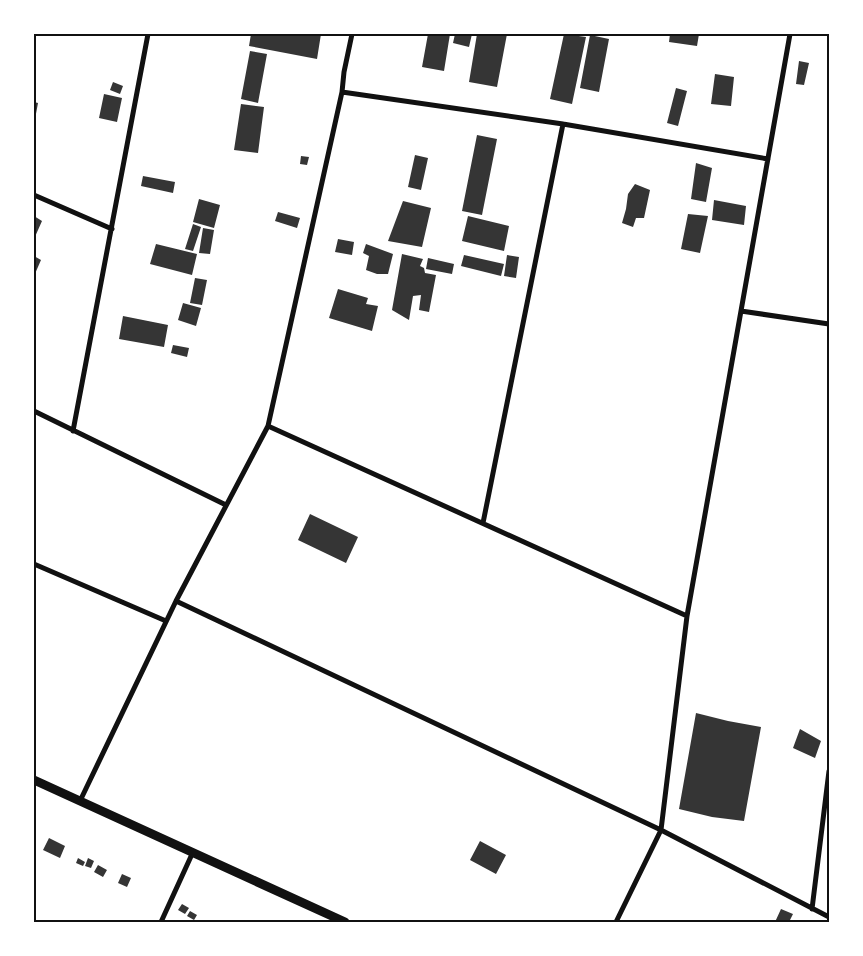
<svg xmlns="http://www.w3.org/2000/svg" width="863" height="956" font-family="'Source Sans 3',sans-serif">
	<style>
		.building { fill: #353535 }
		.lines { fill: none; stroke-linecap: round; stroke-linejoin: round }
		.minor { stroke: #111; stroke-width: 5 }
		.tertiary { stroke: #111; stroke-width: 9 }
		.neatline { fill: none; stroke: #111; stroke-width: 2 }
	</style>
	<rect width="100%" height="100%" fill="#fff"/>
	<!-- building -->
	<path class="building" d="M 251,34 L 321,34 L 317,59 L 249,46 Z
		M 428,34 L 450,34 L 444,71 L 422,67 Z
		M 455,34 L 472,34 L 469,47 L 453,43 Z
		M 477,34 L 507,34 L 497,87 L 469,82 Z
		M 564,34 L 586,37 L 572,104 L 550,99 Z
		M 670,34 L 699,34 L 697,46 L 669,42 Z
		M 590,35 L 609,39 L 599,92 L 580,88 Z
		M 250,51 L 267,54 L 258,103 L 241,99 Z
		M 799,61 L 809,63 L 804,85 L 796,84 Z
		M 715,74 L 734,77 L 731,106 L 711,104 Z
		M 113,82 L 123,86 L 120,94 L 110,90 Z
		M 676,88 L 687,91 L 678,126 L 667,123 Z
		M 104,94 L 122,98 L 117,122 L 99,118 Z
		M 34,102 L 38,103 L 35,119 L 34,119 Z
		M 241,104 L 264,107 L 258,153 L 234,150 Z
		M 477,135 L 497,139 L 482,215 L 462,211 Z
		M 415,155 L 428,158 L 421,190 L 408,187 Z
		M 301,156 L 309,157 L 307,165 L 300,164 Z
		M 696,163 L 712,168 L 706,202 L 691,199 Z
		M 143,176 L 175,182 L 173,193 L 141,186 Z
		M 635,184 L 650,190 L 644,218 L 636,218 L 633,227 L 622,223 L 626,209 L 628,194 Z
		M 199,199 L 220,205 L 214,228 L 193,222 Z
		M 714,200 L 746,206 L 744,225 L 712,220 Z
		M 403,201 L 431,208 L 422,247 L 388,241 Z
		M 278,212 L 300,218 L 297,228 L 275,221 Z
		M 688,214 L 708,216 L 700,253 L 681,249 Z
		M 34,216 L 42,221 L 34,239 Z
		M 468,216 L 509,226 L 504,251 L 462,241 Z
		M 193,224 L 201,227 L 193,251 L 185,249 Z
		M 203,228 L 214,230 L 210,254 L 199,253 Z
		M 338,239 L 354,242 L 352,255 L 335,252 Z
		M 156,244 L 197,254 L 192,275 L 150,264 Z
		M 366,244 L 393,254 L 388,274 L 377,274 L 366,270 L 369,256 L 363,253 Z
		M 402,254 L 423,259 L 420,266 L 424,268 L 425,273 L 422,290 L 425,273 L 436,275 L 429,312 L 419,310 L 421,295 L 413,296 L 409,320 L 392,310 Z
		M 464,255 L 504,264 L 501,276 L 461,266 Z
		M 507,255 L 519,257 L 516,278 L 504,276 Z
		M 34,256 L 41,260 L 34,276 Z
		M 428,258 L 454,264 L 452,274 L 426,269 Z
		M 195,278 L 207,280 L 202,305 L 190,303 Z
		M 338,289 L 368,298 L 366,304 L 378,306 L 372,331 L 329,318 Z
		M 183,303 L 201,308 L 196,326 L 178,320 Z
		M 123,316 L 168,325 L 164,347 L 119,339 Z
		M 173,345 L 189,348 L 187,357 L 171,353 Z
		M 310,514 L 358,537 L 346,563 L 298,540 Z
		M 696,713 L 728,721 L 761,727 L 744,821 L 712,817 L 679,809 Z
		M 800,729 L 821,741 L 815,758 L 793,748 Z
		M 49,838 L 65,846 L 60,858 L 43,850 Z
		M 480,841 L 506,855 L 496,874 L 470,860 Z
		M 78,858 L 85,862 L 83,866 L 76,863 Z
		M 88,858 L 94,861 L 91,868 L 85,866 Z
		M 98,865 L 107,870 L 103,877 L 94,872 Z
		M 122,874 L 131,878 L 127,887 L 118,883 Z
		M 182,904 L 189,908 L 185,914 L 178,910 Z
		M 781,909 L 793,914 L 789,922 L 775,922 Z
		M 190,911 L 197,915 L 194,920 L 187,916 Z"/>
	<g class="lines">
		<!-- minor -->
		<path class="minor" d="M 342,92 L 563,124 L 768,159
			M 34,195 L 112,229
			M 741,311 L 829,324
			M 34,411 L 226,505
			M 268,426 L 687,616
			M 73,431 L 148,34
			M 483,523 L 563,124
			M 34,564 L 166,621
			M 176,601 L 661,830 L 829,917
			M 80,801 L 176,601 L 268,426 L 342,92 L 344,72 L 352,34
			M 812,909 L 829,771
			M 161,922 L 193,852
			M 616,922 L 661,830 L 687,616 L 790,34"/>
		<!-- tertiary -->
		<path class="tertiary" d="M 34,780 L 345,922"/>
	</g>
	<!-- border -->
	<rect width="863" height="956" fill="none" stroke="#ffffff" stroke-width="70"/>
	<rect x="35" y="35" width="793" height="886" class="neatline"/>
</svg>
